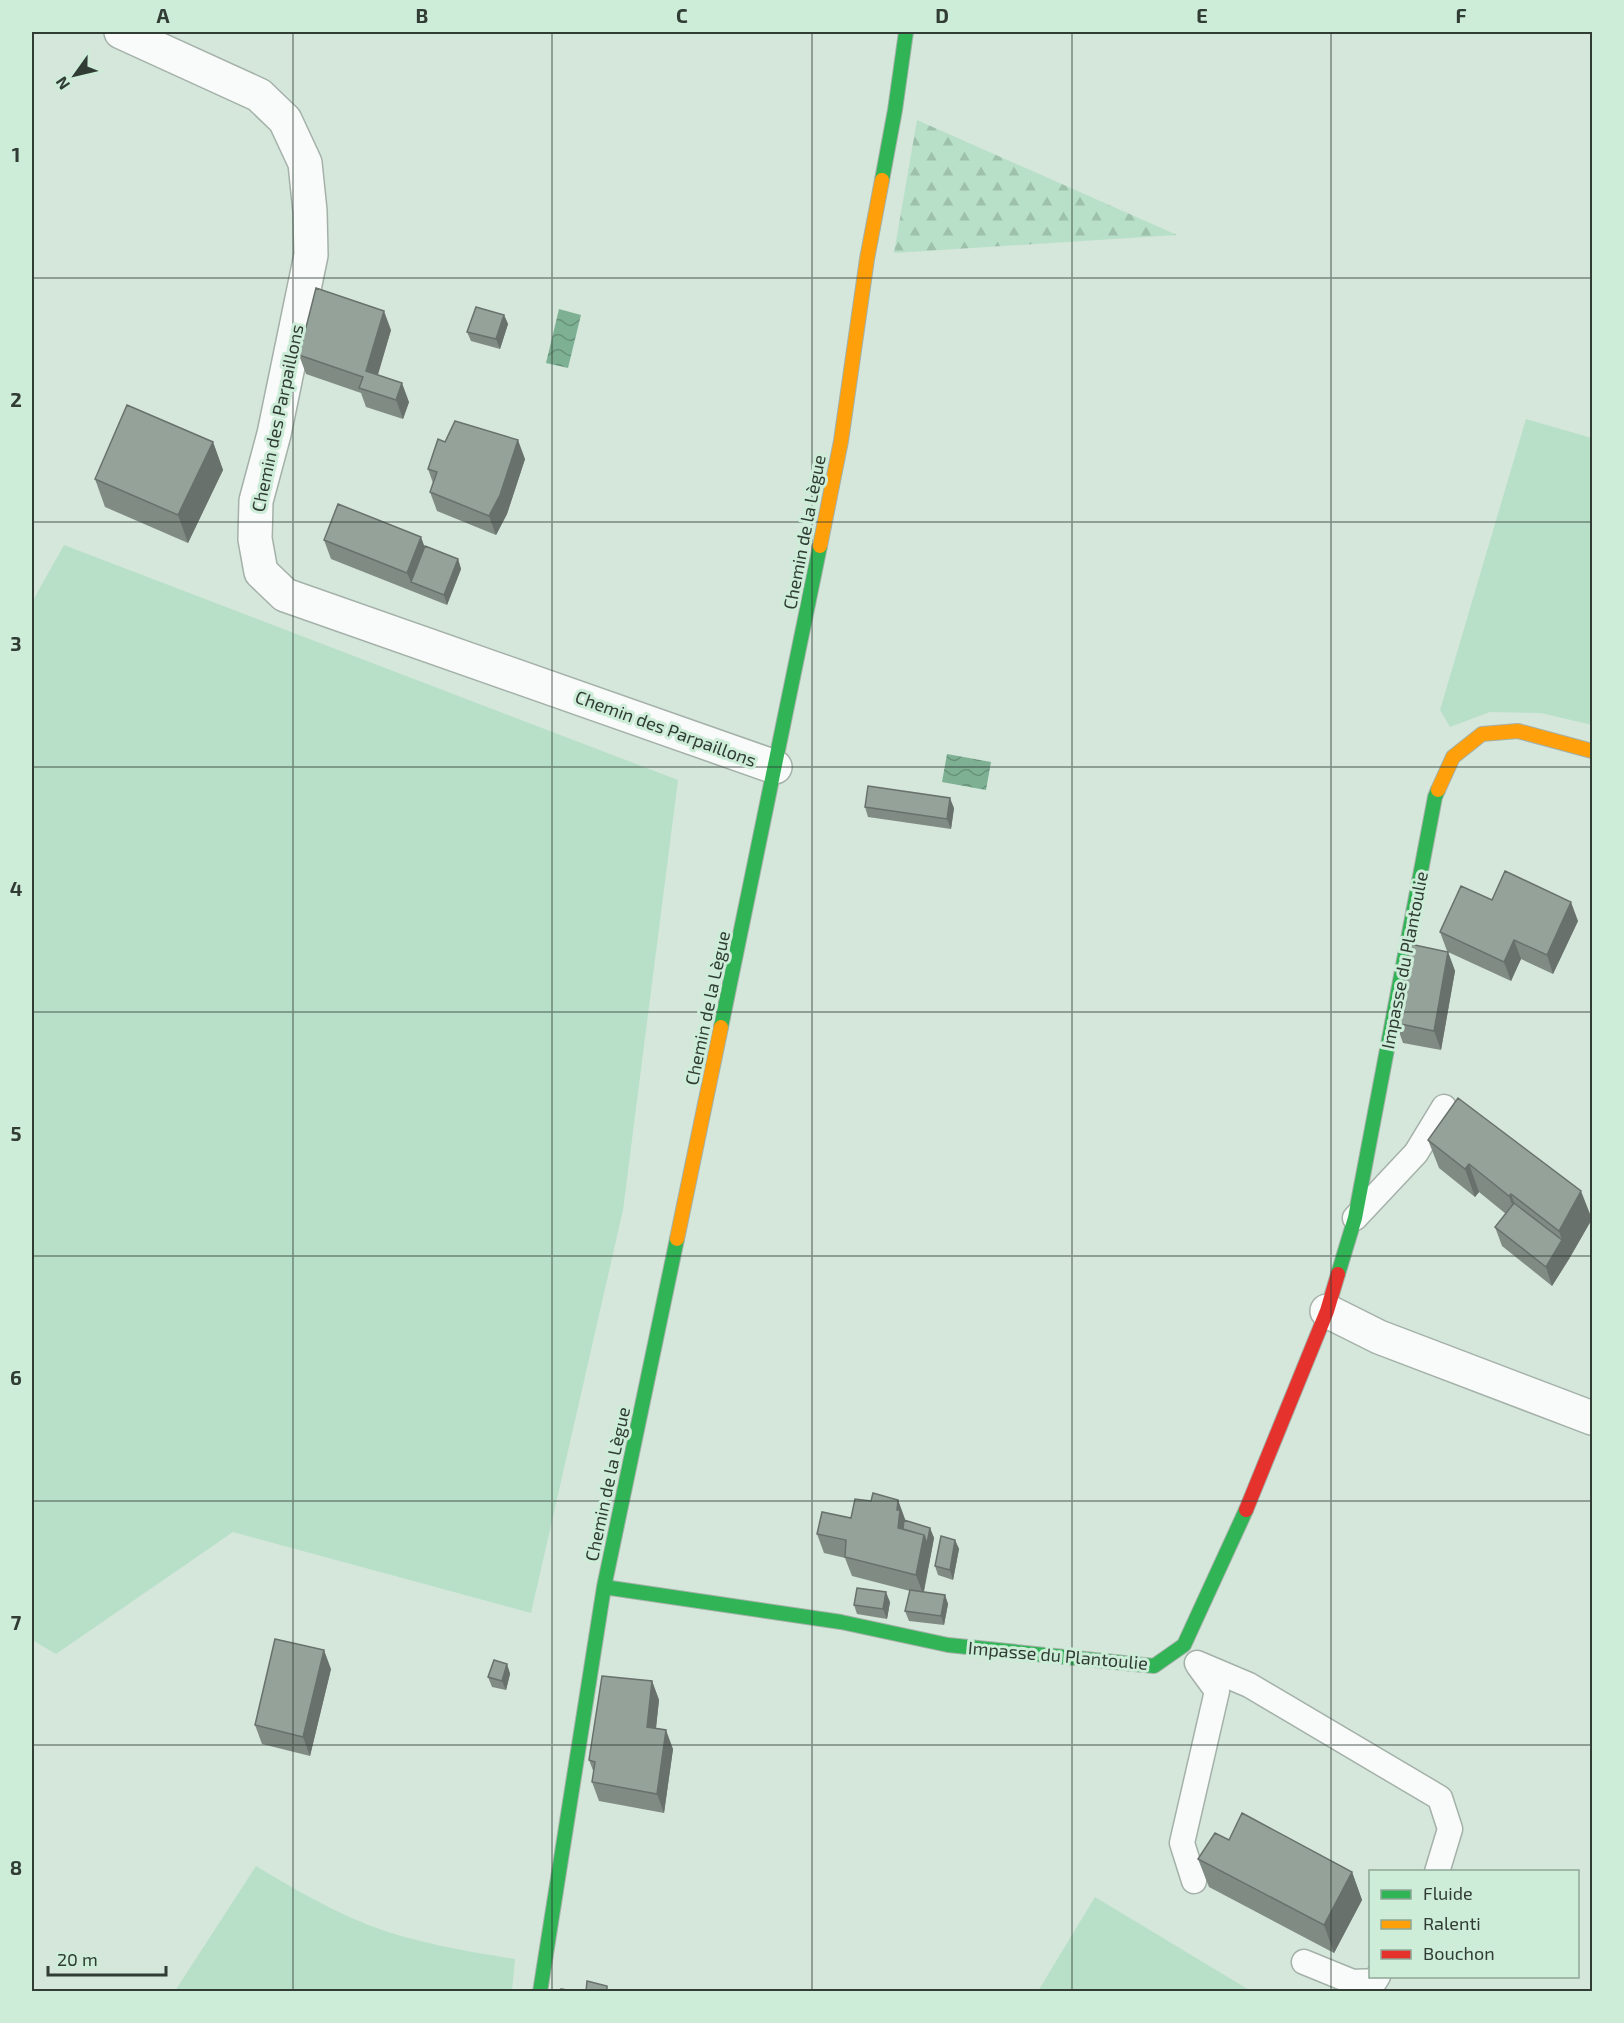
<svg xmlns="http://www.w3.org/2000/svg" width="1624" height="2023" font-family="'Exo 2',sans-serif">
	<style>
		.grass { fill: #b8e0c8 }
		.forest { fill: url(#forest-firs) }
		.water { fill: url(#water-waves) }
		.lines { fill: none; stroke-linecap: round; stroke-linejoin: round }
		.lane-casing { stroke: #a4b1a9; stroke-width: 27 }
		.street-casing { stroke: #a4b1a9; stroke-width: 36 }
		.fast-casing { stroke: #a4b1a9; stroke-width: 16 }
		.slow-casing { stroke: #a4b1a9; stroke-width: 16 }
		.jam-casing { stroke: #a4b1a9; stroke-width: 16 }
		.lane { stroke: #f9fbfa; stroke-width: 24 }
		.street { stroke: #f9fbfa; stroke-width: 33 }
		.fast { stroke: #30b455; stroke-width: 14 }
		.slow { stroke: #ff9f0a; stroke-width: 14 }
		.jam { stroke: #e5322d; stroke-width: 14 }
		.wall { fill: #808b84 }
		.shaded-wall { fill: #68716c }
		.building { fill: #95a29a; stroke: #68716c; stroke-width: 1.5 }
		.grid { fill: none; stroke: #303c34; stroke-width: 1.5; stroke-opacity: 0.55 }
		.labels { text-anchor: middle; dominant-baseline: central; stroke-width: 6; stroke-linejoin: round; paint-order: stroke }
		.street-label { font-size: 18px; fill: #303c34; stroke: #ceedd9 }
		.neatline { fill: none; stroke: #303c34; stroke-width: 2 }
		.grid-label { font-size: 20px; text-anchor: middle; font-weight: bold; fill: #303c34 }
	</style>
	<defs>
		<pattern id="forest-firs" width="22" height="20" patternUnits="userSpaceOnUse" patternTransform="scale(1.5)"><rect width="22" height="20" fill="#b8e0c8"/><path d="M5 1l3.5 6h-7zM16 11l3.5 6h-7z" fill="#9ec1ac"/></pattern>
		<pattern id="water-waves" width="16" height="10" patternUnits="userSpaceOnUse" patternTransform="scale(1.5)"><rect width="16" height="10" fill="#7eb194"/><path d="M0 5q4-4 8 0t8 0" fill="none" stroke="#68917a"/></pattern>
	</defs>
	<rect width="100%" height="100%" fill="#d5e6db"/>
	<!-- grass -->
	<path class="grass" d="M 1526,419 L 1592,438 L 1592,725 L 1541,713 L 1490,712 L 1450,727 L 1440,710 Z
		M 64,545 L 678,780 L 623,1210 L 531,1613 L 233,1532 L 56,1654 L 32,1640 L 32,602 Z
		M 256,1866 C 291,1887 328,1909 366,1924 C 414,1943 465,1951 515,1959 L 512,1991 L 175,1991 Z
		M 1095,1897 L 1251,1991 L 1038,1991 Z"/>
	<!-- forest -->
	<path class="forest" d="M 917,120 L 1177,235 L 894,253 Z"/>
	<!-- water -->
	<path class="water" d="M 559,309 L 581,315 L 568,368 L 546,363 Z
		M 947,754 L 991,762 L 986,790 L 942,782 Z"/>
	<g class="lines">
		<!-- lane casing -->
		<g class="lane-casing">
			<path id="lane" d="M 1355,1218 L 1416,1153 L 1444,1107
				M 1197,1663 L 1249,1685 L 1440,1798 L 1450,1829 L 1437,1872
				M 1194,1881 L 1182,1843 L 1217,1691 L 1198,1665
				M 1304,1962 L 1353,1982 L 1375,1981 L 1378,1976"/>
		</g>
		<!-- street casing -->
		<g class="street-casing">
			<path id="street" d="M 121,32 L 259,95 L 285,120 L 305,163 L 310,211 L 311,255 L 274,434 L 256,501 L 255,539 L 261,572 L 285,595 L 775,767
				M 1327,1311 L 1379,1337 L 1592,1418"/>
		</g>
		<!-- fast casing -->
		<g class="fast-casing">
			<path id="fast" d="M 882,180 L 895,110 L 906,32
				M 721,1027 L 820,546
				M 1338,1274 L 1355,1218 L 1435,797 L 1438,790
				M 604,1587 L 841,1622 L 948,1645 L 1154,1666 L 1184,1645 L 1246,1510
				M 540,1992 L 604,1587 L 677,1239"/>
		</g>
		<!-- slow casing -->
		<g class="slow-casing">
			<path id="slow" d="M 820,546 L 841,441 L 867,259 L 882,180
				M 1438,790 L 1453,757 L 1482,734 L 1518,731 L 1592,751
				M 677,1239 L 721,1027"/>
		</g>
		<!-- jam casing -->
		<g class="jam-casing">
			<path id="jam" d="M 1246,1510 L 1327,1311 L 1338,1274"/>
		</g>
		<!-- lane -->
		<use href="#lane" class="lane"/>
		<!-- street -->
		<use href="#street" class="street"/>
		<!-- fast -->
		<use href="#fast" class="fast"/>
		<!-- slow -->
		<use href="#slow" class="slow"/>
		<!-- jam -->
		<use href="#jam" class="jam"/>
	</g>
	<!-- wall -->
	<path class="wall" d="M 504,315 L 508,324 L 500,349 L 471,341 L 467,332 Z
		M 391,330 L 378,375 L 409,402 L 403,419 L 366,407 L 361,393 L 306,374 L 299,355 Z
		M 213,442 L 223,470 L 188,543 L 105,507 L 95,479 Z
		M 445,442 L 525,459 L 507,514 L 496,535 L 437,511 L 430,492 L 433,483 L 428,469 Z
		M 324,540 L 425,546 L 458,559 L 461,569 L 447,605 L 331,559 Z
		M 865,807 L 954,808 L 951,829 L 868,817 Z
		M 1492,900 L 1578,921 L 1553,974 L 1521,959 L 1511,981 L 1448,952 L 1455,971 L 1441,1050 L 1403,1043 L 1396,1023 L 1447,951 L 1440,932 Z
		M 1428,1140 L 1592,1219 L 1569,1259 L 1552,1286 L 1502,1246 L 1495,1227 L 1506,1214 L 1479,1192 L 1475,1197 L 1439,1168 Z
		M 898,1500 L 905,1520 L 930,1528 L 934,1538 L 924,1592 L 945,1595 L 948,1604 L 944,1625 L 909,1621 L 905,1611 L 910,1591 L 852,1576 L 845,1558 L 824,1553 L 817,1534 L 851,1518 L 871,1501 Z
		M 955,1540 L 959,1549 L 953,1580 L 938,1575 L 935,1566 Z
		M 890,1602 L 887,1619 L 857,1614 L 854,1605 Z
		M 507,1664 L 510,1674 L 506,1690 L 492,1687 L 488,1677 Z
		M 331,1669 L 310,1756 L 262,1744 L 255,1725 Z
		M 652,1681 L 659,1700 L 656,1728 L 673,1749 L 664,1813 L 599,1801 L 592,1782 L 594,1773 L 589,1760 Z
		M 1229,1840 L 1352,1872 L 1362,1900 L 1334,1953 L 1209,1887 L 1198,1859 Z"/>
	<!-- shaded-wall -->
	<path class="shaded-wall" d="M 384,311 L 391,330 L 373,390 L 366,371 Z
		M 504,315 L 508,324 L 500,349 L 496,339 Z
		M 402,383 L 409,402 L 403,419 L 396,400 Z
		M 518,440 L 525,459 L 507,514 L 496,535 L 489,516 Z
		M 213,442 L 223,470 L 188,543 L 178,515 Z
		M 421,537 L 428,556 L 411,582 L 407,573 Z
		M 458,559 L 461,569 L 447,605 L 444,595 Z
		M 950,798 L 954,808 L 951,829 L 947,819 Z
		M 1571,902 L 1578,921 L 1553,974 L 1547,955 Z
		M 1514,940 L 1521,959 L 1511,981 L 1504,962 Z
		M 1448,952 L 1455,971 L 1441,1050 L 1434,1031 Z
		M 1469,1164 L 1479,1192 L 1475,1197 L 1465,1169 Z
		M 1581,1191 L 1592,1219 L 1569,1259 L 1552,1286 L 1546,1267 L 1562,1240 L 1559,1231 Z
		M 1511,1194 L 1521,1222 L 1519,1224 L 1509,1196 Z
		M 898,1500 L 905,1519 L 904,1522 L 907,1529 L 898,1528 L 897,1510 Z
		M 930,1528 L 934,1538 L 931,1554 L 927,1544 Z
		M 924,1535 L 931,1554 L 923,1594 L 916,1575 Z
		M 955,1540 L 959,1549 L 953,1580 L 950,1570 Z
		M 886,1592 L 890,1602 L 887,1619 L 883,1609 Z
		M 945,1595 L 948,1604 L 944,1625 L 941,1616 Z
		M 324,1650 L 331,1669 L 310,1756 L 303,1737 Z
		M 507,1664 L 510,1674 L 506,1690 L 502,1681 Z
		M 652,1681 L 659,1700 L 654,1746 L 647,1727 Z
		M 666,1730 L 673,1749 L 664,1813 L 657,1794 Z
		M 1352,1872 L 1362,1900 L 1334,1953 L 1324,1925 Z"/>
	<!-- building -->
	<path class="building" d="M 316,288 L 384,311 L 366,371 L 402,383 L 396,400 L 359,388 L 363,377 L 299,355 Z
		M 476,307 L 504,315 L 496,339 L 467,332 Z
		M 127,405 L 213,442 L 178,515 L 95,479 Z
		M 455,421 L 518,440 L 500,495 L 489,516 L 430,492 L 437,472 L 428,469 L 438,439 L 445,442 Z
		M 338,504 L 421,537 L 407,573 L 324,540 Z
		M 425,546 L 458,559 L 444,595 L 411,582 Z
		M 868,786 L 950,798 L 947,819 L 865,807 Z
		M 1505,871 L 1571,902 L 1547,955 L 1514,940 L 1504,962 L 1440,932 L 1461,886 L 1492,900 Z
		M 1410,944 L 1448,952 L 1434,1031 L 1396,1023 Z
		M 1458,1098 L 1581,1191 L 1559,1231 L 1511,1194 L 1509,1196 L 1469,1164 L 1465,1169 L 1428,1140 Z
		M 1514,1203 L 1562,1240 L 1546,1267 L 1495,1227 Z
		M 873,1493 L 898,1500 L 897,1510 L 900,1510 L 898,1528 L 924,1535 L 916,1575 L 845,1557 L 846,1540 L 817,1534 L 822,1512 L 851,1518 L 855,1499 L 871,1501 Z
		M 904,1520 L 930,1528 L 927,1544 L 924,1535 L 903,1529 Z
		M 941,1536 L 955,1540 L 950,1570 L 935,1566 Z
		M 857,1588 L 886,1592 L 883,1609 L 854,1605 Z
		M 910,1590 L 945,1595 L 941,1616 L 905,1611 Z
		M 275,1639 L 324,1650 L 303,1737 L 255,1725 Z
		M 494,1660 L 507,1664 L 502,1681 L 488,1677 Z
		M 602,1676 L 652,1681 L 647,1727 L 666,1730 L 657,1794 L 592,1782 L 595,1762 L 589,1760 Z
		M 1242,1813 L 1352,1872 L 1324,1925 L 1198,1859 L 1215,1833 L 1229,1840 Z
		M 587,1981 L 607,1986 L 607,1992 L 586,1992 Z
		M 561,1989 L 581,1992 L 561,1992 Z"/>
	<!-- grid -->
	<path class="grid" d="M 293,32 L 293,1992M 552,32 L 552,1992M 812,32 L 812,1992M 1072,32 L 1072,1992M 1331,32 L 1331,1992M 32,278 L 1592,278M 32,522 L 1592,522M 32,767 L 1592,767M 32,1012 L 1592,1012M 32,1256 L 1592,1256M 32,1501 L 1592,1501M 32,1745 L 1592,1745"/>
	<g class="labels">
		<!-- street labels -->
		<g class="street-label">
			<text transform="translate(277 418) rotate(-78)">Chemin des Parpaillons</text>
			<text transform="translate(804 532) rotate(-79)">Chemin de la Lègue</text>
			<text transform="translate(666 728) rotate(20)">Chemin des Parpaillons</text>
			<text transform="translate(1404 960) rotate(-79)">Impasse du Plantoulie</text>
			<text transform="translate(707 1008) rotate(-78)">Chemin de la Lègue</text>
			<text transform="translate(607 1484) rotate(-78)">Chemin de la Lègue</text>
			<text transform="translate(1058 1655) rotate(5)">Impasse du Plantoulie</text>
		</g>
	</g>
	<!-- border -->
	<rect width="1624" height="2023" fill="none" stroke="#ceedd9" stroke-width="66"/>
	<!-- legend -->
	<rect x="1369" y="1870" width="210" height="108" fill="#ceedd9" stroke="#8fa697" stroke-width="1.5"/>
	<rect x="1381" y="1890" width="30" height="9" fill="#30b455" stroke="#8fa697" stroke-width="1.5"/>
	<text x="1423" y="1900" font-size="18" fill="#303c34">Fluide</text>
	<rect x="1381" y="1920" width="30" height="9" fill="#ff9f0a" stroke="#8fa697" stroke-width="1.5"/>
	<text x="1423" y="1930" font-size="18" fill="#303c34">Ralenti</text>
	<rect x="1381" y="1950" width="30" height="9" fill="#e5322d" stroke="#8fa697" stroke-width="1.5"/>
	<text x="1423" y="1960" font-size="18" fill="#303c34">Bouchon</text>
	<!-- north arrow -->
	<g transform="translate(75 75) rotate(236)" stroke="#ceedd9" stroke-width="4.5" paint-order="stroke">
	<path d="M0-4.5L10 22L0 15L-10 22Z" fill="#303c34"/>
	<text y="-9" font-size="16" font-weight="bold" text-anchor="middle" fill="#303c34">N</text>
	</g>
	<!-- scale -->
	<path d="M48 1966v9h118v-9" fill="none" stroke="#303c34" stroke-width="3"/>
	<text x="57" y="1966" font-size="18" fill="#303c34" stroke="#ceedd9" stroke-width="4.5" paint-order="stroke">20 m</text>
	<rect x="33" y="33" width="1558" height="1957" class="neatline"/>
	<g class="grid-label">
		<text x="163" y="23">A</text>
		<text x="422" y="23">B</text>
		<text x="682" y="23">C</text>
		<text x="942" y="23">D</text>
		<text x="1202" y="23">E</text>
		<text x="1461" y="23">F</text>
		<text x="16" y="162">1</text>
		<text x="16" y="407">2</text>
		<text x="16" y="651">3</text>
		<text x="16" y="896">4</text>
		<text x="16" y="1141">5</text>
		<text x="16" y="1385">6</text>
		<text x="16" y="1630">7</text>
		<text x="16" y="1875">8</text>
	</g>
</svg>
